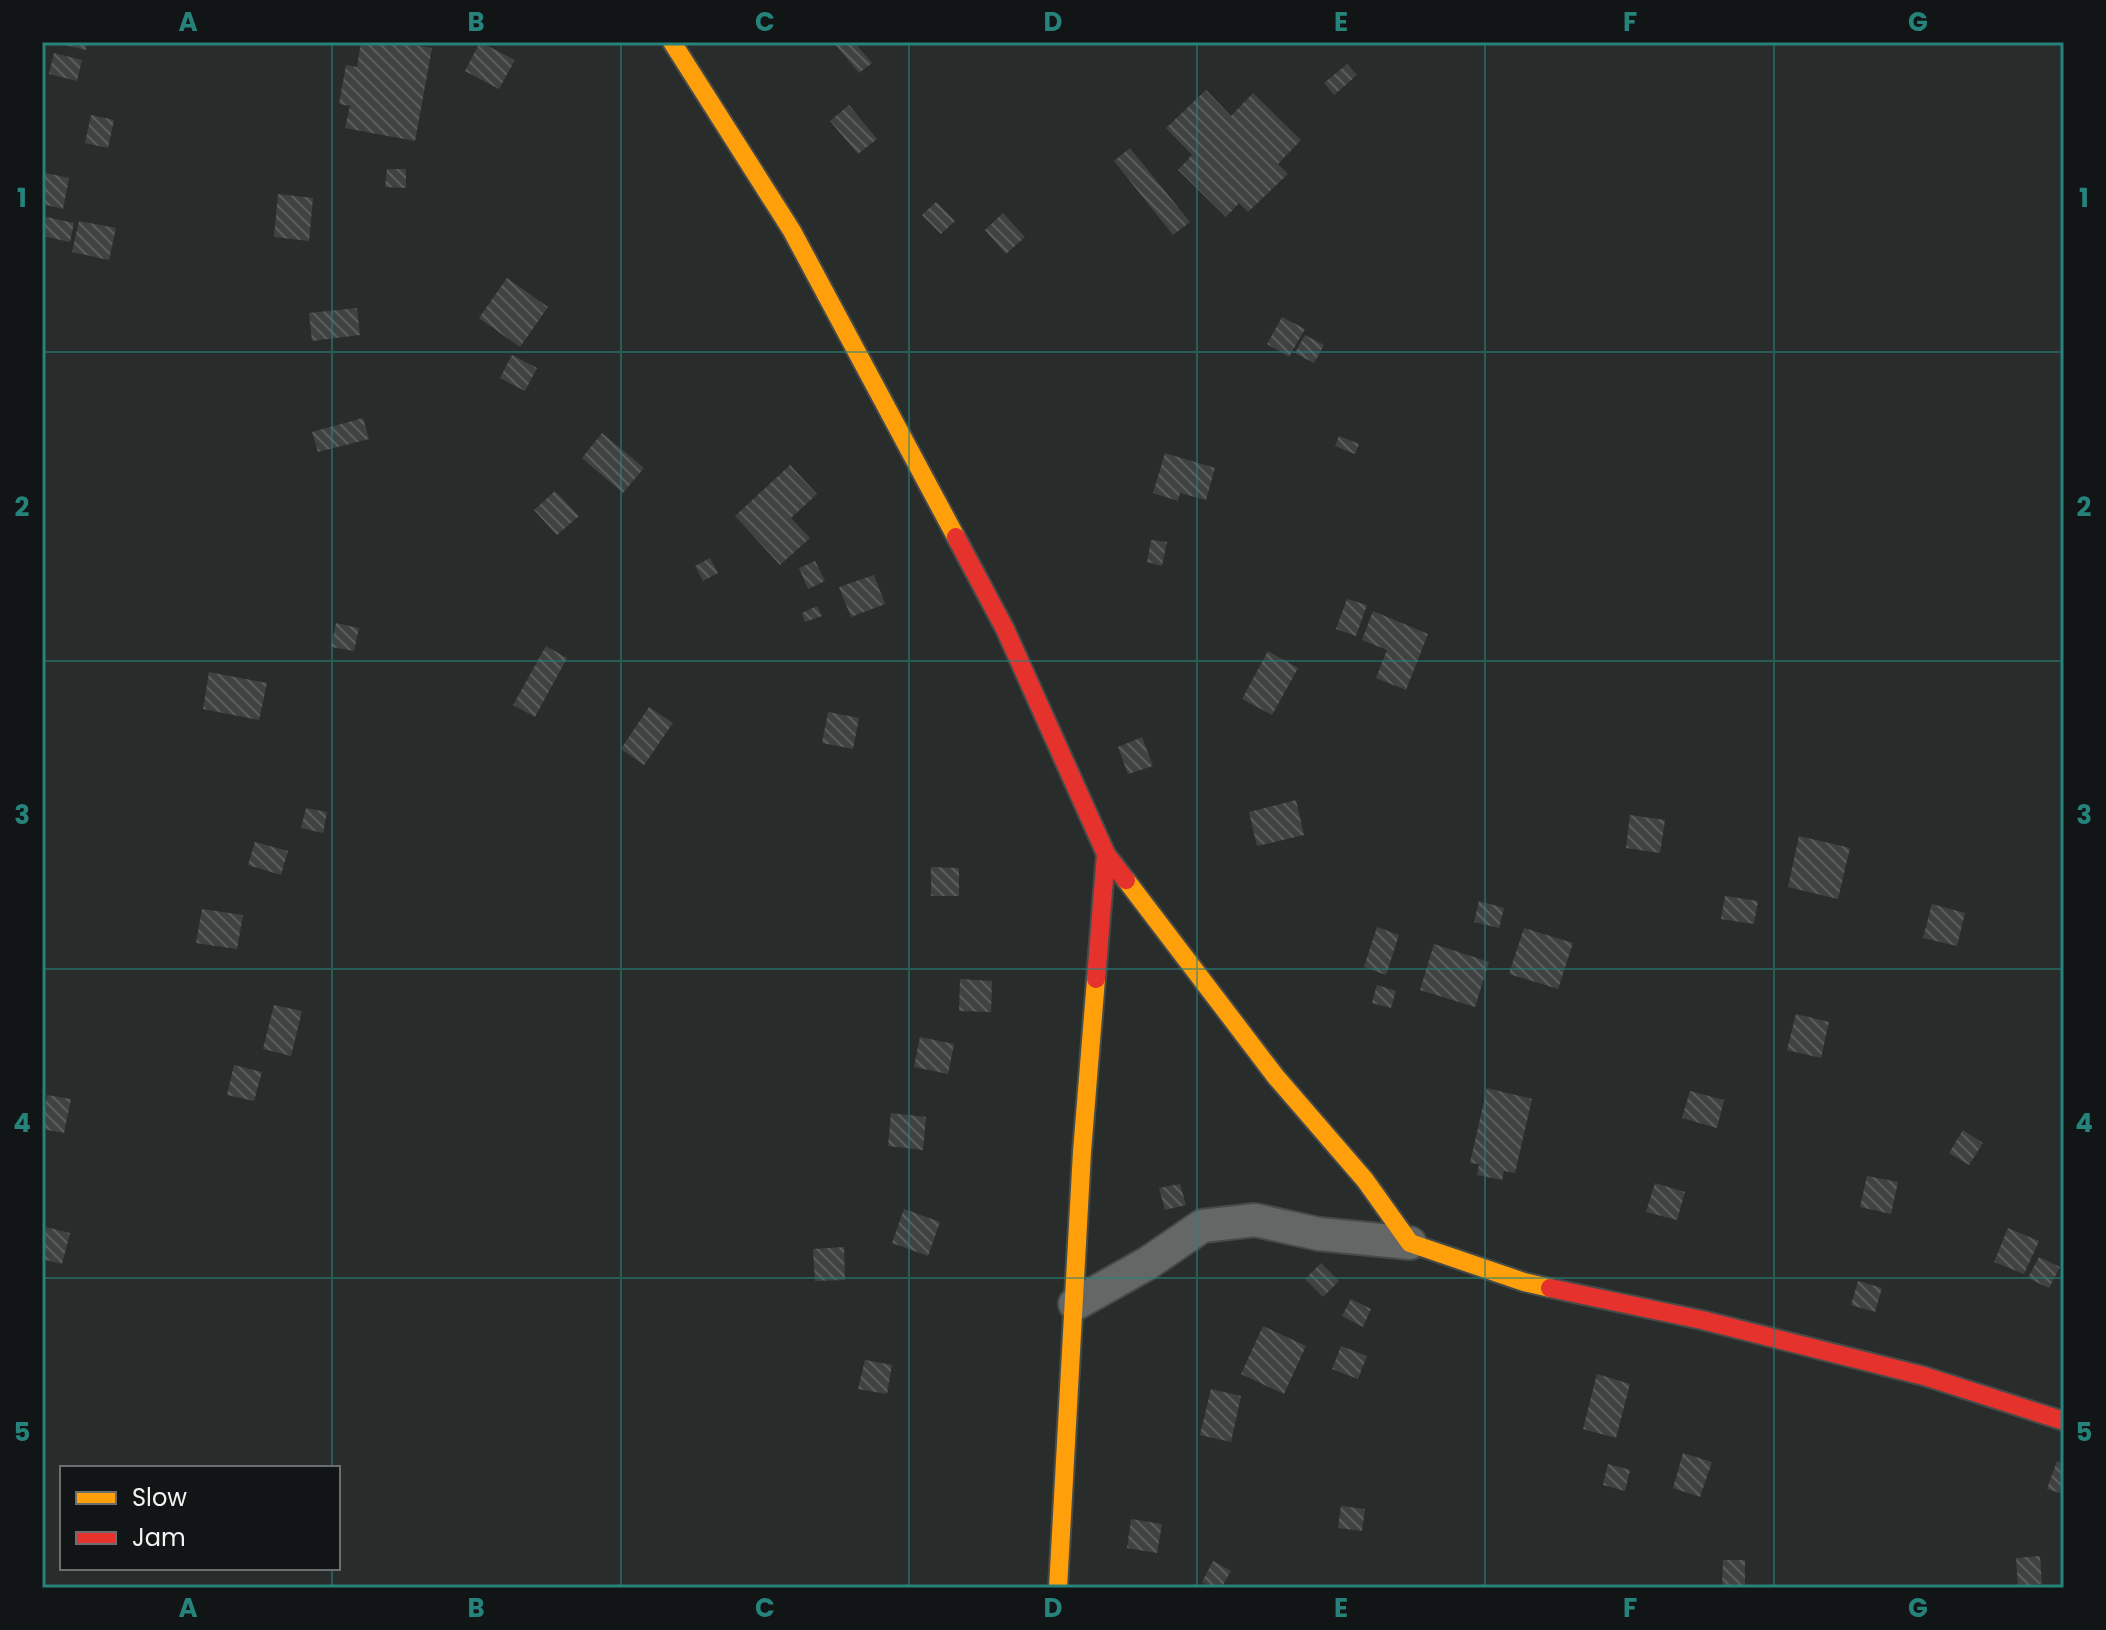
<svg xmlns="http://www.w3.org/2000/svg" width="2106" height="1630" font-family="Poppins,sans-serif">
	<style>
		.building { fill: url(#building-back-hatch) }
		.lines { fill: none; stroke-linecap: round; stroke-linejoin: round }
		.street-casing { stroke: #464a49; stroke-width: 36 }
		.slow-casing { stroke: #464a49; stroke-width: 22 }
		.jam-casing { stroke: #464a49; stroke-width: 22 }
		.street { stroke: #646766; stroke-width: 32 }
		.slow { stroke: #ff9f0a; stroke-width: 18 }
		.jam { stroke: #e5322d; stroke-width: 18 }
		.grid { fill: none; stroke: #26837b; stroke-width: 2; stroke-opacity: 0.55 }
		.neatline { fill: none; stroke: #26837b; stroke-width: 3 }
		.grid-label { font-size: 26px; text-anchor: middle; font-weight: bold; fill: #26837b }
	</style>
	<defs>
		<pattern id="building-back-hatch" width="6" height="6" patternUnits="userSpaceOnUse" patternTransform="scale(2)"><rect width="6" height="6" fill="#404242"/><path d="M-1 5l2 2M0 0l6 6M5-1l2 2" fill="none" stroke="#5c5e5e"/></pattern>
	</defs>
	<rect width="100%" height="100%" fill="#282d2b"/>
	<!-- building -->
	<path class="building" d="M 51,42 L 87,42 L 86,50 Z
		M 361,42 L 396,42 L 432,48 L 415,141 L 345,128 L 350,106 L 339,104 L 346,65 L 357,67 Z
		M 480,42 L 515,60 L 499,89 L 465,71 Z
		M 833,42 L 854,42 L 872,63 L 859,73 Z
		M 54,53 L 82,60 L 77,81 L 49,74 Z
		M 1347,64 L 1357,75 L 1334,95 L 1324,83 Z
		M 1206,90 L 1231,116 L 1253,93 L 1301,140 L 1278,164 L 1288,174 L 1248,212 L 1239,203 L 1226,217 L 1178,170 L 1192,155 L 1166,128 Z
		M 849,105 L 877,139 L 858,154 L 830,121 Z
		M 91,115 L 114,120 L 108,148 L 85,143 Z
		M 1130,148 L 1190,222 L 1173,235 L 1114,161 Z
		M 387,169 L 406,169 L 406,188 L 385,187 Z
		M 42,172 L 69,178 L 63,209 L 42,204 Z
		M 278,194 L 313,198 L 309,241 L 274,237 Z
		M 936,202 L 955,221 L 941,234 L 922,215 Z
		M 1003,213 L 1025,237 L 1006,254 L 985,230 Z
		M 42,216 L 74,223 L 70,242 L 42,236 Z
		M 79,221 L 116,228 L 109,260 L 72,252 Z
		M 507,278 L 548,307 L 520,347 L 479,318 Z
		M 357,308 L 360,335 L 312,341 L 309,313 Z
		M 1282,317 L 1305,329 L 1289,357 L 1267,344 Z
		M 1305,335 L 1324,345 L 1314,363 L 1295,353 Z
		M 512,355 L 537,368 L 525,391 L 500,378 Z
		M 363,418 L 369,439 L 318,452 L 312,432 Z
		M 602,433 L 644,468 L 623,493 L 582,458 Z
		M 1339,436 L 1359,444 L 1355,454 L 1335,446 Z
		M 1165,453 L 1215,468 L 1206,500 L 1180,493 L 1178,501 L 1153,493 Z
		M 790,465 L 817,494 L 791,518 L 810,538 L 780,565 L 735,516 Z
		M 555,491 L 579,516 L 557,535 L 534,510 Z
		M 1151,540 L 1167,542 L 1162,566 L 1147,562 Z
		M 710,558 L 718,573 L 703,581 L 695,566 Z
		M 815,561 L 825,581 L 808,589 L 799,568 Z
		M 874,575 L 885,604 L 851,617 L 839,587 Z
		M 1347,599 L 1367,605 L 1356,636 L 1336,629 Z
		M 817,606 L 822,616 L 805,622 L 802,613 Z
		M 1373,611 L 1428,634 L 1406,690 L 1376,678 L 1387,650 L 1362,640 Z
		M 336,623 L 359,628 L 354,651 L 331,647 Z
		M 546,646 L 567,658 L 535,717 L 513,705 Z
		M 1268,651 L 1298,668 L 1272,715 L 1242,699 Z
		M 209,672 L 267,683 L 259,720 L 203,709 Z
		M 649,707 L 673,723 L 644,765 L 621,749 Z
		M 828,712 L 859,718 L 853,749 L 822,743 Z
		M 1142,737 L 1153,766 L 1128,774 L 1118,747 Z
		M 1296,800 L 1304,835 L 1257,846 L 1249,812 Z
		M 306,808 L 327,812 L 323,833 L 301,828 Z
		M 1630,815 L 1665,820 L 1660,853 L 1626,848 Z
		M 1799,836 L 1850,848 L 1838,899 L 1788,887 Z
		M 255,842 L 288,851 L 281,875 L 248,865 Z
		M 931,867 L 959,868 L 959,896 L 931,896 Z
		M 1725,896 L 1758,901 L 1754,924 L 1721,919 Z
		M 1479,901 L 1504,908 L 1499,928 L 1474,922 Z
		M 1932,904 L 1965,913 L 1957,946 L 1923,938 Z
		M 202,909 L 243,915 L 237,949 L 196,943 Z
		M 1377,927 L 1399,935 L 1386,975 L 1364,967 Z
		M 1524,928 L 1573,943 L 1558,989 L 1509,974 Z
		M 1434,944 L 1489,962 L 1475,1007 L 1420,990 Z
		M 960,979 L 992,981 L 991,1012 L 959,1011 Z
		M 1377,985 L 1396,991 L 1391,1008 L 1372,1003 Z
		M 274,1005 L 302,1011 L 291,1056 L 263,1049 Z
		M 1796,1014 L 1829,1022 L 1821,1058 L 1787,1050 Z
		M 920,1037 L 954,1044 L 948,1074 L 914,1067 Z
		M 234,1065 L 262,1072 L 254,1101 L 227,1095 Z
		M 1487,1088 L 1532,1099 L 1515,1173 L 1504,1171 L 1502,1180 L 1477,1175 L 1479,1164 L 1470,1163 Z
		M 1690,1091 L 1724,1100 L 1717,1128 L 1682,1118 Z
		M 47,1095 L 71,1099 L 64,1133 L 42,1129 Z
		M 891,1113 L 926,1117 L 923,1150 L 888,1146 Z
		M 1963,1130 L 1983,1143 L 1969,1165 L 1949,1153 Z
		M 1867,1176 L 1898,1182 L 1891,1214 L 1860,1207 Z
		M 1655,1183 L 1685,1192 L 1677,1220 L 1646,1212 Z
		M 1180,1184 L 1186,1205 L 1165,1210 L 1159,1188 Z
		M 904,1209 L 940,1222 L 928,1256 L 892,1243 Z
		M 46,1227 L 70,1233 L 62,1264 L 42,1259 Z
		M 2008,1228 L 2039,1241 L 2024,1274 L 1994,1262 Z
		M 844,1247 L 845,1280 L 815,1281 L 813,1249 Z
		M 2039,1257 L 2060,1267 L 2049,1288 L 2028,1278 Z
		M 1321,1263 L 1339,1281 L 1323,1297 L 1305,1279 Z
		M 1858,1281 L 1882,1288 L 1875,1312 L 1851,1305 Z
		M 1351,1299 L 1371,1309 L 1363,1327 L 1342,1316 Z
		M 1263,1326 L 1306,1346 L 1284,1394 L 1241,1374 Z
		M 1341,1346 L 1367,1356 L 1358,1379 L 1332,1369 Z
		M 865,1360 L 892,1365 L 887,1394 L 858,1389 Z
		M 1597,1374 L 1630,1384 L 1616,1438 L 1583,1429 Z
		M 1211,1389 L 1241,1396 L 1231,1442 L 1200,1435 Z
		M 1683,1453 L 1712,1462 L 1700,1497 L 1673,1488 Z
		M 2057,1461 L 2064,1464 L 2064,1494 L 2047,1489 Z
		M 1608,1464 L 1630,1470 L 1625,1491 L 1603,1485 Z
		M 1341,1506 L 1365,1509 L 1362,1531 L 1338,1528 Z
		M 1131,1519 L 1162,1524 L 1157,1553 L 1127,1548 Z
		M 2040,1556 L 2042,1584 L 2018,1586 L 2016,1558 Z
		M 1723,1560 L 1745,1560 L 1745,1588 L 1722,1587 Z
		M 1213,1561 L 1231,1571 L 1221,1588 L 1212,1588 L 1202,1582 Z"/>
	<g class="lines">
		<!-- street casing -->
		<g class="street-casing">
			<path id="street" d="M 1075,1304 L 1148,1263 L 1202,1226 L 1255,1220 L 1319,1234 L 1410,1243"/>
		</g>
		<!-- slow casing -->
		<g class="slow-casing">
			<path id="slow" d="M 672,42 L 792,231 L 956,537
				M 1126,880 L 1276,1077 L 1365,1180 L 1410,1243 L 1524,1282 L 1550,1288
				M 1058,1588 L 1082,1152 L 1096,979"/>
		</g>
		<!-- jam casing -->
		<g class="jam-casing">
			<path id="jam" d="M 956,537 L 1005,629 L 1106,854 L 1126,880
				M 1096,979 L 1106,854
				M 1550,1288 L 1702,1320 L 1924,1376 L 2064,1421"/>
		</g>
		<!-- street -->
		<use href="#street" class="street"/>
		<!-- slow -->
		<use href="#slow" class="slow"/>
		<!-- jam -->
		<use href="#jam" class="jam"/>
	</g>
	<!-- grid -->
	<path class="grid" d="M 332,42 L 332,1468M 621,42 L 621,1588M 909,42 L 909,1588M 1197,42 L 1197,1588M 1485,42 L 1485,1588M 1774,42 L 1774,1588M 42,352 L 2064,352M 42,661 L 2064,661M 42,969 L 2064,969M 42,1278 L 2064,1278M 332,1568 L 332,1588"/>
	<!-- border -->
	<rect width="2106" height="1630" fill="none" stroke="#121515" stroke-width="88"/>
	<!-- legend -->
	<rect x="60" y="1466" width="280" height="104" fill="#121515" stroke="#6b6e6e" stroke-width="2"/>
	<rect x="76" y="1492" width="40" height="12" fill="#ff9f0a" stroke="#6b6e6e" stroke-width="2"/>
	<text x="132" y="1506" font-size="24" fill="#f0f4f3">Slow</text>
	<rect x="76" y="1532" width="40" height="12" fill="#e5322d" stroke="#6b6e6e" stroke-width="2"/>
	<text x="132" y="1546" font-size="24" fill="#f0f4f3">Jam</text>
	<rect x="44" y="44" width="2018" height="1542" class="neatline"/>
	<g class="grid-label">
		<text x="188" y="31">A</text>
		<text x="476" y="31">B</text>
		<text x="765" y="31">C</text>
		<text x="1053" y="31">D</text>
		<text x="1341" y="31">E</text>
		<text x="1630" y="31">F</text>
		<text x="1918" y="31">G</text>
		<text x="22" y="207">1</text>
		<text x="2084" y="207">1</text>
		<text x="22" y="516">2</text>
		<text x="2084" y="516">2</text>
		<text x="22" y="824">3</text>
		<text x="2084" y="824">3</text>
		<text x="22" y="1132">4</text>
		<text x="2084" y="1132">4</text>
		<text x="22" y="1441">5</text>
		<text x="2084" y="1441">5</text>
		<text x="188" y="1617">A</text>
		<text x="476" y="1617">B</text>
		<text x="765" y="1617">C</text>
		<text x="1053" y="1617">D</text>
		<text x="1341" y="1617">E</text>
		<text x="1630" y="1617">F</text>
		<text x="1918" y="1617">G</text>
	</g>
</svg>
